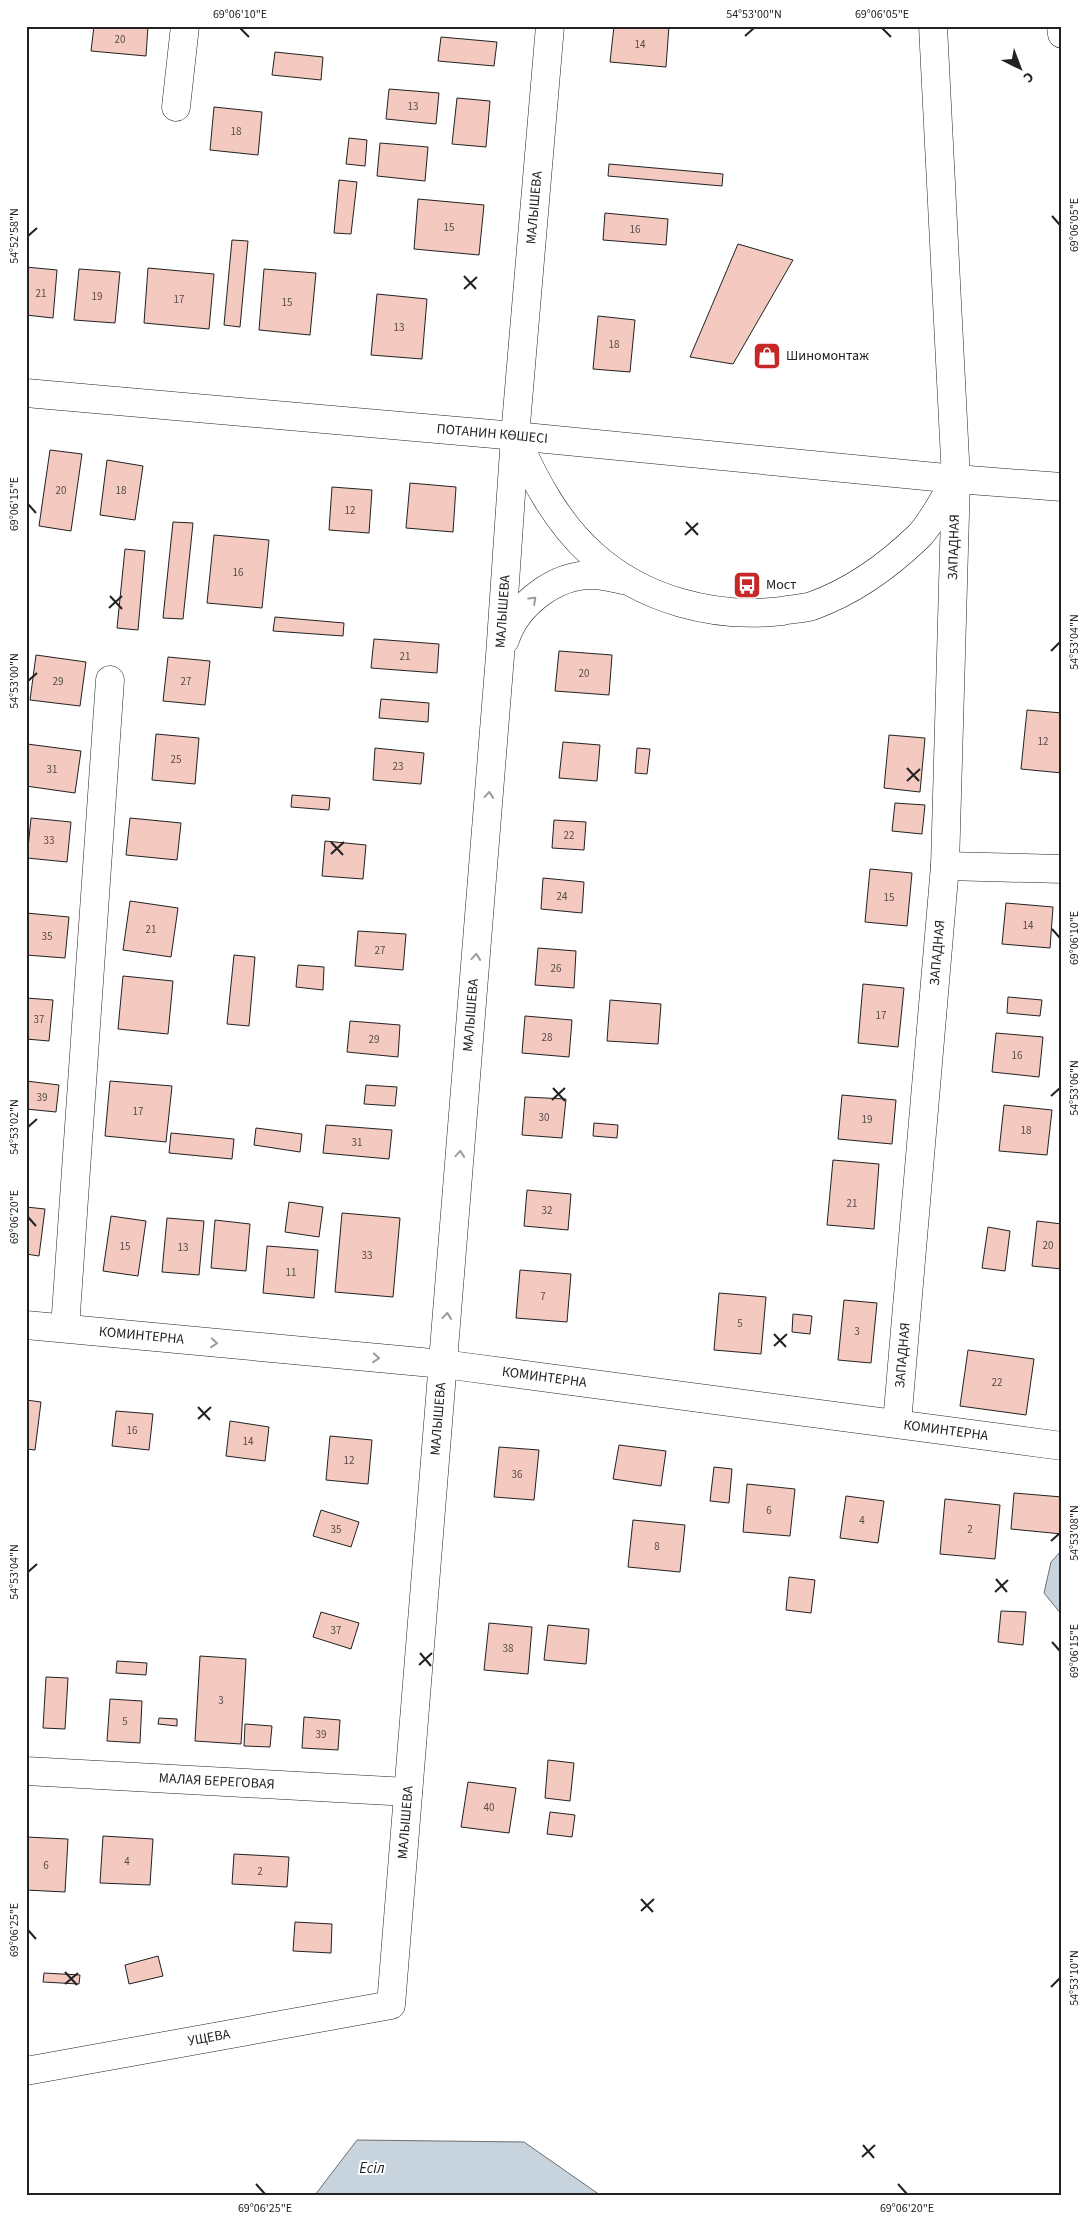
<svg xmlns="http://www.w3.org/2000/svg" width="1088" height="2221" font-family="'Source Sans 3',sans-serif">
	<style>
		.water { fill: #c7d3dd; stroke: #6f6f6f }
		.building { fill: #f3c9c0; stroke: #222 }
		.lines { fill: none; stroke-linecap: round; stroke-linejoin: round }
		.minor-casing { stroke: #222; stroke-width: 29 }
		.major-casing { stroke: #222; stroke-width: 29 }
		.highway-casing { stroke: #222; stroke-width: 29 }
		.minor { stroke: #fff; stroke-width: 28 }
		.major { stroke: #fff; stroke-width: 28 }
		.highway { stroke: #fff; stroke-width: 28 }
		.oneway { stroke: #9c9c9c }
		.ticks { fill: none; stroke: #222; stroke-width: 2 }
		.labels { text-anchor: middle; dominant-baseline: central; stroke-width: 4; stroke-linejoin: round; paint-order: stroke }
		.number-label { font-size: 11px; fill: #564c4a }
		.street-label { font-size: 14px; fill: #222; stroke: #fff }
		.poi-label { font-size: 14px; fill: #222; stroke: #fff; text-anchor: start }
		.water-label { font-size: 15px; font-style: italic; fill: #222; stroke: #fff }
		.neatline { fill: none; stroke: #222; stroke-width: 2 }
		.ticks-label { font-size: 12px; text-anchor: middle; fill: #222 }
	</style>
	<rect width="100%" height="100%" fill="#fff"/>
	<!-- water -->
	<path class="water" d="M 1062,1550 L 1062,1615 L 1044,1593 L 1051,1562 Z
		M 357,2140 L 524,2142 L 600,2195 L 315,2195 Z"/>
	<!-- building -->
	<path class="building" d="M 94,26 L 148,26 L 146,56 L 91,51 Z
		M 614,26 L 669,26 L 666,67 L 610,62 Z
		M 441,37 L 497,42 L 494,66 L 438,61 Z
		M 275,52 L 323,57 L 321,80 L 272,75 Z
		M 389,89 L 439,93 L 436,124 L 386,119 Z
		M 457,98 L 490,101 L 486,147 L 452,144 Z
		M 214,107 L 262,112 L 258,155 L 210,150 Z
		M 349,138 L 367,140 L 365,166 L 346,164 Z
		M 380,143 L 428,147 L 425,181 L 377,176 Z
		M 609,164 L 723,174 L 722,186 L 608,176 Z
		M 339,180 L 357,182 L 351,234 L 334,233 Z
		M 418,199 L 484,205 L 479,255 L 414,249 Z
		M 605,213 L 668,219 L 666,245 L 603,240 Z
		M 232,240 L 248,241 L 240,327 L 224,325 Z
		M 738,244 L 793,260 L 733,364 L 690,357 Z
		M 26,267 L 57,270 L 53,318 L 26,315 Z
		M 148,268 L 214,274 L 209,329 L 144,323 Z
		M 79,269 L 120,272 L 115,323 L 74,320 Z
		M 264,269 L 316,273 L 310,335 L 259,330 Z
		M 377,294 L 427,299 L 422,359 L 371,355 Z
		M 598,316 L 635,320 L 630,372 L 593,369 Z
		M 50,450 L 82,454 L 71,531 L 39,526 Z
		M 107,460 L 143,466 L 135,520 L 100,515 Z
		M 410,483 L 456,487 L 453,532 L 406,528 Z
		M 332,487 L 372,490 L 369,533 L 329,530 Z
		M 173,522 L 193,523 L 183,619 L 163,618 Z
		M 214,535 L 269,540 L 262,608 L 207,603 Z
		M 125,549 L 145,551 L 138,630 L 117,628 Z
		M 275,617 L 344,623 L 343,636 L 273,631 Z
		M 374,639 L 439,644 L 437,673 L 371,668 Z
		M 559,651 L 612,655 L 609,695 L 555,691 Z
		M 36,655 L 86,662 L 80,706 L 30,700 Z
		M 168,657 L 210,661 L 205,705 L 163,701 Z
		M 381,699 L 429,703 L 428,722 L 379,718 Z
		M 1027,710 L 1062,713 L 1062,773 L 1021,769 Z
		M 156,734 L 199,738 L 195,784 L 152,780 Z
		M 889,735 L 925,738 L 920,792 L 884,788 Z
		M 563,742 L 600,745 L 597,781 L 559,778 Z
		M 27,744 L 81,751 L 75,793 L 26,786 Z
		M 375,748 L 424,753 L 421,784 L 373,780 Z
		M 637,748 L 650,749 L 647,774 L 635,773 Z
		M 292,795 L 330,798 L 329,810 L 291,807 Z
		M 895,803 L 925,805 L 922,834 L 892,831 Z
		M 31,818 L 71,822 L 67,862 L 27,858 Z
		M 130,818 L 181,823 L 177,860 L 126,855 Z
		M 554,820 L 586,822 L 584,850 L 552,848 Z
		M 325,841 L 366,845 L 363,879 L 322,876 Z
		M 870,869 L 912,873 L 907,926 L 865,922 Z
		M 543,878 L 584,882 L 582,913 L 541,909 Z
		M 130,901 L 178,908 L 171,957 L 123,950 Z
		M 1006,903 L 1053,907 L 1050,948 L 1002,944 Z
		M 26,913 L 69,917 L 65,958 L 26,955 Z
		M 358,931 L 406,934 L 403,970 L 355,966 Z
		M 538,948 L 576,951 L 574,988 L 535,985 Z
		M 234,955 L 255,957 L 249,1026 L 227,1024 Z
		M 298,965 L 324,967 L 323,990 L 296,987 Z
		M 123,976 L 173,981 L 168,1034 L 118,1029 Z
		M 863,984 L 904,988 L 898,1047 L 858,1043 Z
		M 1008,997 L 1042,1000 L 1040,1016 L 1007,1013 Z
		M 26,998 L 53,1000 L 49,1041 L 26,1039 Z
		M 610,1000 L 661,1004 L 658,1044 L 607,1041 Z
		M 525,1016 L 572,1020 L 569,1057 L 522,1053 Z
		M 350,1021 L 400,1025 L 398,1057 L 347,1052 Z
		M 996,1033 L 1043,1037 L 1039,1077 L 992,1072 Z
		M 26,1081 L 59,1085 L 56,1112 L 26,1109 Z
		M 110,1081 L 172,1086 L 166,1142 L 105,1136 Z
		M 366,1085 L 397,1087 L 395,1106 L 364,1104 Z
		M 842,1095 L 896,1100 L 892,1144 L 838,1139 Z
		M 525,1097 L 566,1099 L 562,1138 L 522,1135 Z
		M 1004,1105 L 1052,1110 L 1047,1155 L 999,1151 Z
		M 594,1123 L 618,1125 L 617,1138 L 593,1136 Z
		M 326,1125 L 392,1130 L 389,1159 L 323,1153 Z
		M 256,1128 L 302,1134 L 300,1152 L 254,1145 Z
		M 171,1133 L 234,1139 L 232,1159 L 169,1153 Z
		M 833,1160 L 879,1164 L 874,1229 L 827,1225 Z
		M 527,1190 L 571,1194 L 568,1230 L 524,1226 Z
		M 289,1202 L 323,1207 L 319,1237 L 285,1232 Z
		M 26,1207 L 45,1209 L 39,1256 L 26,1254 Z
		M 342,1213 L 400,1218 L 393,1297 L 335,1292 Z
		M 111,1216 L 146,1221 L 138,1276 L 103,1271 Z
		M 167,1218 L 204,1221 L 199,1275 L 162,1272 Z
		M 215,1220 L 250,1224 L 246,1271 L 211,1268 Z
		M 1037,1221 L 1062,1224 L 1062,1269 L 1032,1266 Z
		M 988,1227 L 1010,1231 L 1005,1271 L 982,1268 Z
		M 267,1246 L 318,1250 L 314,1298 L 263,1293 Z
		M 520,1270 L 571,1274 L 567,1322 L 516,1318 Z
		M 719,1293 L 766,1297 L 761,1354 L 714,1350 Z
		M 844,1300 L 877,1303 L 871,1363 L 838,1360 Z
		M 793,1314 L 812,1316 L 810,1334 L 792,1332 Z
		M 968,1350 L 1034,1359 L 1026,1415 L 960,1406 Z
		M 26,1400 L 41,1402 L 35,1450 L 26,1449 Z
		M 116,1411 L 153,1414 L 149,1450 L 112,1446 Z
		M 230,1421 L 269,1427 L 265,1461 L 226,1456 Z
		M 330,1436 L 372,1440 L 368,1484 L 326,1480 Z
		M 619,1445 L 666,1451 L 661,1486 L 613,1479 Z
		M 499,1447 L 539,1450 L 534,1500 L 494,1497 Z
		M 714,1467 L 732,1469 L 729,1503 L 710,1501 Z
		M 747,1484 L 795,1489 L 790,1536 L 743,1532 Z
		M 1014,1493 L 1062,1497 L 1062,1534 L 1011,1529 Z
		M 846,1496 L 884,1501 L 878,1543 L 840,1538 Z
		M 945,1499 L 1000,1505 L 995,1559 L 940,1554 Z
		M 321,1510 L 359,1522 L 351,1547 L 313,1536 Z
		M 633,1520 L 685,1525 L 680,1572 L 628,1567 Z
		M 789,1577 L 815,1580 L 811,1613 L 786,1610 Z
		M 1001,1611 L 1026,1612 L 1023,1645 L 998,1642 Z
		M 321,1612 L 359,1623 L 351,1649 L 313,1637 Z
		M 489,1623 L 532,1627 L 528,1674 L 484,1670 Z
		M 548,1625 L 589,1629 L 586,1664 L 544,1660 Z
		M 200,1656 L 246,1659 L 241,1744 L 195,1741 Z
		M 117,1661 L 147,1663 L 146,1675 L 116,1673 Z
		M 46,1677 L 68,1678 L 65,1729 L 43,1728 Z
		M 110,1699 L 142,1701 L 140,1743 L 107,1741 Z
		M 304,1717 L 340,1720 L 338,1750 L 302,1748 Z
		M 159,1718 L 177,1719 L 177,1726 L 158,1724 Z
		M 245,1724 L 272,1726 L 270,1747 L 244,1746 Z
		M 548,1760 L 574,1763 L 570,1801 L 545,1798 Z
		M 468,1782 L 516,1788 L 509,1833 L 461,1827 Z
		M 550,1812 L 575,1815 L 572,1837 L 547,1834 Z
		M 103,1836 L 153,1839 L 150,1885 L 100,1883 Z
		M 26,1837 L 68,1839 L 65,1892 L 26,1890 Z
		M 234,1854 L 289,1857 L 287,1887 L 232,1884 Z
		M 295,1922 L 332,1924 L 331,1953 L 293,1951 Z
		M 158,1956 L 163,1976 L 129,1984 L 125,1965 Z
		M 44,1973 L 80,1975 L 79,1984 L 43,1982 Z"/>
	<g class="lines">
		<!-- minor casing -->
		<g class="minor-casing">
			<g id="minor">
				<path d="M 1061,26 L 1062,34"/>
				<path d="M 176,107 L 185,26"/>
				<path d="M 516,438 C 534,479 557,523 592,554 C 642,600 715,619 782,611 C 791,609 802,609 812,606 C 851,592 889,565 919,536 C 932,523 946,495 956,479"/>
				<path d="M 505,640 C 516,605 554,575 592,575 C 602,575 613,578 623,580"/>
				<path d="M 945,866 L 1062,869"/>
				<path id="s1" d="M 26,1325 L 443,1364 L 1062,1446"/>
				<path d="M 65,1328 L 110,680"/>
				<path id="s2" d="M 897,1423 L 945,866 L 956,479"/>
				<path id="s3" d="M 26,1771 L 408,1792"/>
				<path id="s4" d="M 26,2071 L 391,2005 L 500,656 L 515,436 L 550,26"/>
			</g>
		</g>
		<!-- major casing -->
		<g class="major-casing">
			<g id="major">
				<path id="s5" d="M 26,393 L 515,436 L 956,479"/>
			</g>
		</g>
		<!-- highway casing -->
		<g class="highway-casing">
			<path id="highway" d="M 933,26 L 956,479 L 1062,487"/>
		</g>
		<!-- minor -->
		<use href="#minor" class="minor"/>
		<!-- major -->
		<use href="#major" class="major"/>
		<!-- highway -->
		<use href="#highway" class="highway"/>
	</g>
	<!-- one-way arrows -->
	<defs><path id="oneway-chevron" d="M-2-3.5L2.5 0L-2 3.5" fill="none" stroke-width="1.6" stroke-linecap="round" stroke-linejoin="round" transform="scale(1.25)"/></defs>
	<g class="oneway">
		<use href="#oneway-chevron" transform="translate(533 600) rotate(-43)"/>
		<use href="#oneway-chevron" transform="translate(489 795) rotate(-85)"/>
		<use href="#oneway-chevron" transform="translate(476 957) rotate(-85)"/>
		<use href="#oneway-chevron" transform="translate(460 1154) rotate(-85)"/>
		<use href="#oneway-chevron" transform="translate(447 1316) rotate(-85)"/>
		<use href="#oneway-chevron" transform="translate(214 1343) rotate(5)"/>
		<use href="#oneway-chevron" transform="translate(376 1358) rotate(5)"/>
	</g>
	<!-- ticks -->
	<path class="ticks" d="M 240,28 L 249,37M 882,28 L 891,37M 745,36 L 754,28M 1052,216 L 1060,225M 28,236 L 37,228M 464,276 L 476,289M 464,289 L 477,277M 28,504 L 36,513M 686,522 L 698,535M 685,535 L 698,523M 110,596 L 122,609M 109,608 L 122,596M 1051,651 L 1060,642M 28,681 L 37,673M 907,768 L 919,781M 907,781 L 920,769M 331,842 L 343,855M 331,854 L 344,842M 1052,929 L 1060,938M 553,1088 L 565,1101M 1051,1096 L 1060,1088M 552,1100 L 565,1088M 28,1127 L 37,1119M 28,1217 L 36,1226M 774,1334 L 786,1347M 774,1346 L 787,1334M 198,1407 L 210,1420M 198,1419 L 211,1407M 1051,1541 L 1060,1533M 28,1572 L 37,1564M 996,1579 L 1007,1592M 995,1592 L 1008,1580M 1052,1642 L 1060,1651M 420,1653 L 431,1666M 419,1665 L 432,1653M 641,1899 L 653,1912M 641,1911 L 654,1899M 28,1930 L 36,1939M 65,1972 L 77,1985M 65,1984 L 78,1973M 1051,1987 L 1060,1978M 863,2145 L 874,2158M 862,2157 L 875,2145M 256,2184 L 265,2194M 898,2184 L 907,2194"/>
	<!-- icons -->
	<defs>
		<g id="shop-square" transform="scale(1.4375)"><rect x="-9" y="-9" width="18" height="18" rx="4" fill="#c62828" stroke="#fff"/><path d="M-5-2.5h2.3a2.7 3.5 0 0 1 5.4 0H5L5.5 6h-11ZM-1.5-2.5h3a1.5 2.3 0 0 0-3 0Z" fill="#fff"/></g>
		<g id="bus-square" transform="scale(1.4375)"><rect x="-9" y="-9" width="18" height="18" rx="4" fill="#c62828" stroke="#fff"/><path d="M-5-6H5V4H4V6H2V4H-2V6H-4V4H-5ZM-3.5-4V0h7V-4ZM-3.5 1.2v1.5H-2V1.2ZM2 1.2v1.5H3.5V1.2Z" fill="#fff"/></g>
	</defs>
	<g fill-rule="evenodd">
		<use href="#shop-square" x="767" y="356"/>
		<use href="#bus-square" x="747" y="585"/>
	</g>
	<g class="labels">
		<!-- number labels -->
		<g class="number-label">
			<text x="120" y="39">20</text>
			<text x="640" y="44">14</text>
			<text x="413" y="106">13</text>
			<text x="236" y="131">18</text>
			<text x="449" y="227">15</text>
			<text x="635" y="229">16</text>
			<text x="41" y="293">21</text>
			<text x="97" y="296">19</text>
			<text x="179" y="299">17</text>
			<text x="287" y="302">15</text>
			<text x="399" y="327">13</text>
			<text x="614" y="344">18</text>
			<text x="61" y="490">20</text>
			<text x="121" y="490">18</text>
			<text x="350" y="510">12</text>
			<text x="238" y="572">16</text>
			<text x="405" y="656">21</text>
			<text x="584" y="673">20</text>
			<text x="58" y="681">29</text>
			<text x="186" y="681">27</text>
			<text x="1043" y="741">12</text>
			<text x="176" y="759">25</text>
			<text x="398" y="766">23</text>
			<text x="52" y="769">31</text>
			<text x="569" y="835">22</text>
			<text x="49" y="840">33</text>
			<text x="562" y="896">24</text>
			<text x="889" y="897">15</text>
			<text x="1028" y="925">14</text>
			<text x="151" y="929">21</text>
			<text x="47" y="936">35</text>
			<text x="380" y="950">27</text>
			<text x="556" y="968">26</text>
			<text x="881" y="1015">17</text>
			<text x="39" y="1019">37</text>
			<text x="547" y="1037">28</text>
			<text x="374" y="1039">29</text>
			<text x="1017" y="1055">16</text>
			<text x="42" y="1097">39</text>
			<text x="138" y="1111">17</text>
			<text x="544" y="1117">30</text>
			<text x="867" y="1119">19</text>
			<text x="1026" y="1130">18</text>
			<text x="357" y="1142">31</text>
			<text x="852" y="1203">21</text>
			<text x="547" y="1210">32</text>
			<text x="1048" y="1245">20</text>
			<text x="125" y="1246">15</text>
			<text x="183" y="1247">13</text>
			<text x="367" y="1255">33</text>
			<text x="291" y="1272">11</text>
			<text x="543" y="1296">7</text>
			<text x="740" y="1323">5</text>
			<text x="857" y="1331">3</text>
			<text x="997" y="1382">22</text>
			<text x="132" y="1430">16</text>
			<text x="248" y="1441">14</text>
			<text x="349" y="1460">12</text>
			<text x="517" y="1474">36</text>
			<text x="769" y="1510">6</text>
			<text x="862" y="1520">4</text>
			<text x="336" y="1529">35</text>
			<text x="970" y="1529">2</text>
			<text x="657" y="1546">8</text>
			<text x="336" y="1630">37</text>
			<text x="508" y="1648">38</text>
			<text x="221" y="1700">3</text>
			<text x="125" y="1721">5</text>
			<text x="321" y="1734">39</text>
			<text x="489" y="1807">40</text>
			<text x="127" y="1861">4</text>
			<text x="46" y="1865">6</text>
			<text x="260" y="1871">2</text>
		</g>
		<!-- street labels -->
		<g class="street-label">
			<text stroke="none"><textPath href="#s4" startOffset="2174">МАЛЫШЕВА</textPath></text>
			<text stroke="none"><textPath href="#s5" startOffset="468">ПОТАНИН КӨШЕСІ</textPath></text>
			<text stroke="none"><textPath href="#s2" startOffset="878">ЗАПАДНАЯ</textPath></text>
			<text stroke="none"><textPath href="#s4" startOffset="1769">МАЛЫШЕВА</textPath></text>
			<text stroke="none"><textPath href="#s2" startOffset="472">ЗАПАДНАЯ</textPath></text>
			<text stroke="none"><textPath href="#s4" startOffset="1364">МАЛЫШЕВА</textPath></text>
			<text stroke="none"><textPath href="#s1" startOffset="116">КОМИНТЕРНА</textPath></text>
			<text stroke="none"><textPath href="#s2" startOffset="68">ЗАПАДНАЯ</textPath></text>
			<text stroke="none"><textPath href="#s1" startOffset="521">КОМИНТЕРНА</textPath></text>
			<text stroke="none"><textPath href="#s4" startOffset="959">МАЛЫШЕВА</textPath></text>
			<text stroke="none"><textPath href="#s1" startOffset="926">КОМИНТЕРНА</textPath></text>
			<text stroke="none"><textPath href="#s3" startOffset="191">МАЛАЯ БЕРЕГОВАЯ</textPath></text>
			<text stroke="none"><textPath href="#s4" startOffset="554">МАЛЫШЕВА</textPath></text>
			<text stroke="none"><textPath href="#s4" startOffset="186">УЩЕВА</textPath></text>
		</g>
		<!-- poi labels -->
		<g class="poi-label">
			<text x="786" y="356">Шиномонтаж</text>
			<text x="766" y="585">Мост</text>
		</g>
		<!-- water labels -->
		<g class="water-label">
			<text x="372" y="2168">Есіл</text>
		</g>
	</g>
	<!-- border -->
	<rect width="1088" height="2221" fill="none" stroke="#ffffff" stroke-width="55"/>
	<!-- north arrow -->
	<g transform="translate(1020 68) rotate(138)" stroke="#ffffff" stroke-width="4" paint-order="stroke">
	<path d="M0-4L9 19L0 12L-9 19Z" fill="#222222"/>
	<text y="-8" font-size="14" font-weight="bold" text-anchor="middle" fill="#222222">С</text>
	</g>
	<rect x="28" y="28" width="1032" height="2166" class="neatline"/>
	<g class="ticks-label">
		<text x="240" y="18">69°06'10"E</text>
		<text x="754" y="18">54°53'00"N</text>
		<text x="882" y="18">69°06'05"E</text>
		<text transform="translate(1074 225) rotate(-90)" y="4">69°06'05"E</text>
		<text transform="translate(14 236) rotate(-90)" y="4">54°52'58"N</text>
		<text transform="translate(14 504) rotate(-90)" y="4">69°06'15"E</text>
		<text transform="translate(1074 642) rotate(-90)" y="4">54°53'04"N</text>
		<text transform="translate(14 681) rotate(-90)" y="4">54°53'00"N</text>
		<text transform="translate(1074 938) rotate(-90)" y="4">69°06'10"E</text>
		<text transform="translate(1074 1088) rotate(-90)" y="4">54°53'06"N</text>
		<text transform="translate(14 1127) rotate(-90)" y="4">54°53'02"N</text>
		<text transform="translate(14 1217) rotate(-90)" y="4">69°06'20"E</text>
		<text transform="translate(1074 1533) rotate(-90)" y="4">54°53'08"N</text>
		<text transform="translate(14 1572) rotate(-90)" y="4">54°53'04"N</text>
		<text transform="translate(1074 1651) rotate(-90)" y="4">69°06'15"E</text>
		<text transform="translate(14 1930) rotate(-90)" y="4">69°06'25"E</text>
		<text transform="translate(1074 1978) rotate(-90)" y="4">54°53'10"N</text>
		<text x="265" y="2212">69°06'25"E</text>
		<text x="907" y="2212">69°06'20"E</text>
	</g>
</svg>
